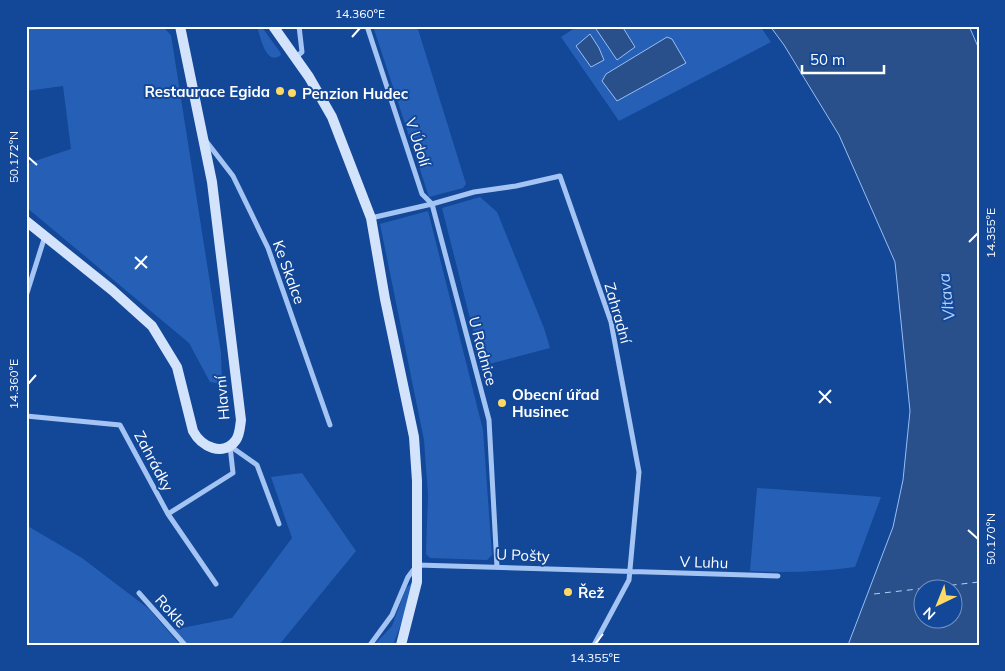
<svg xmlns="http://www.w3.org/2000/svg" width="1005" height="671" font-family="Mulish,sans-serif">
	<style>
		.green { fill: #2660b6 }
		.water { fill: #2a508b; stroke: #96bef6; fill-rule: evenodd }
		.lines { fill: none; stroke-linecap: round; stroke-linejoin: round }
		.ferry { stroke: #b1cff9; stroke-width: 1; stroke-dasharray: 6 5; stroke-linecap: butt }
		.street { stroke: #a4c4f3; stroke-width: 5 }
		.secondary { stroke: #d4e3fc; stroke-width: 10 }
		.ticks { fill: none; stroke: #fff; stroke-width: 2 }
		.poi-dot { fill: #ffd966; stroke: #134797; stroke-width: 2 }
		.labels { text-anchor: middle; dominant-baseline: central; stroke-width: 4; stroke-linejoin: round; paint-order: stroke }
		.poi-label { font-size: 15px; font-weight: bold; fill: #fff; stroke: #134797; text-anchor: start }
		.street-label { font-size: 15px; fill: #fff; stroke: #134797 }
		.water-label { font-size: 16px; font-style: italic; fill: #b1cff9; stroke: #134797 }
		.neatline { fill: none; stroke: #fff; stroke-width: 2 }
		.ticks-label { font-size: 12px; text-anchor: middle; fill: #fff }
	</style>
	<rect width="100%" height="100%" fill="#134797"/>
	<!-- green -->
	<path class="green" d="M 26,26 L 162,26 L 171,35 L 221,353 L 222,384 L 210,382 L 189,343 L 26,207 L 26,164 L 71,149 L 63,86 L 26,91 Z
		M 257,26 L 261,26 L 280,52 L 281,55 C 266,67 260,36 257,26 Z
		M 373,26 L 417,26 L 466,184 L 463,188 L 429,197 Z
		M 578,26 L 594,26 L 617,59 L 635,47 L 622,26 L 760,26 L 771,42 L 619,121 L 561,37 Z
		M 480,197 L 497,212 L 544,328 L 550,348 L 482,366 L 442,208 Z
		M 428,211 L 483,430 L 492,555 L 487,560 L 430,558 L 426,554 L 428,495 L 424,440 L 380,224 Z
		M 302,473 L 356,551 L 279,645 L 186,645 L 172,630 L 232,618 L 292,538 L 271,477 Z
		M 757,488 L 881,497 L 855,567 C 820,572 785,573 750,571 Z
		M 26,525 L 82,558 L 149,609 L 180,645 L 26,645 Z
		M 412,583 L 404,616 L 393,645 L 374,645 L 392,626 L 406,588 Z"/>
	<!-- water -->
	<path class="water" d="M 594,26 L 622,26 L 635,47 L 617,60 Z
		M 770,26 L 969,26 L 979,49 L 979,645 L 848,645 L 893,527 L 903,480 L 910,411 L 895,262 L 839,135 L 784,45 ZM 952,588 L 952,618 L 922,618 L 922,588 Z
		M 590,34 L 599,48 L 604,60 L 591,67 L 576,46 Z
		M 667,37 L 672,39 L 686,63 L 617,101 L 602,81 L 606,74 Z"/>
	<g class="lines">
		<!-- ferry -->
		<path class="ferry" d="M 874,594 L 979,582"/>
		<!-- street -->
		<path class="street" d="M 367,26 L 422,194 L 432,204 L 489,420 L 497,567
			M 296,57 L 302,52 L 299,26
			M 206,141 L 233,176 L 268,248 L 330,425
			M 371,218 L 432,204 L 474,192 L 516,186 L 560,176 L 611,322 L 639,472 L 629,580 L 594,645
			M 26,296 L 45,236
			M 26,416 L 120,425 L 168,514 L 216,584
			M 230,446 L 257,465 L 279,524
			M 168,514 L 233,473 L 230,446
			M 139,593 L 185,645
			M 370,645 L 392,615 L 408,577 L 417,565 L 778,576"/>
		<!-- secondary -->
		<path class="secondary" d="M 273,26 L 309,77 L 332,117 L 371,218 L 385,299 L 414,437 L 417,481 L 417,582 L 401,645
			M 26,221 L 112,290 L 152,326 L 177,367 L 193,431 C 201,446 223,458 236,440 C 240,434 240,426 241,420 L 212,182 L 180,26"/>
	</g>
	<!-- ticks -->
	<path class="ticks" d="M 352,37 L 360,28M 28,157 L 37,165M 969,242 L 978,233M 135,257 L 147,268M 135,269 L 147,256M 28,384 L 36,375M 819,391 L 831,403M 819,403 L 831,390M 968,530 L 978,539M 595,644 L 603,634"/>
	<!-- markers -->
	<g class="poi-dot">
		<circle cx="280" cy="91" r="5"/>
		<circle cx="292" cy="93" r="5"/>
		<circle cx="502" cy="403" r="5"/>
		<circle cx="568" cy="592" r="5"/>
	</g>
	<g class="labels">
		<!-- poi labels -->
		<g class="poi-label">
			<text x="270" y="91" text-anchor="end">Restaurace Egida</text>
			<text x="302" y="93">Penzion Hudec</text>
			<text x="512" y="394">Obecní úřad<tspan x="512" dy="17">Husinec</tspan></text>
			<text x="578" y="592">Řež</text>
		</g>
		<!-- street labels -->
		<g class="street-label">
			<text transform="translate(418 142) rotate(72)">V Údolí</text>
			<text transform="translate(289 272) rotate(70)">Ke Skalce</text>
			<text transform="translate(618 313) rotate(74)">Zahradní</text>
			<text transform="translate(483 351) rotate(75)">U Radnice</text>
			<text transform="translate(222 398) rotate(-95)">Hlavní</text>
			<text transform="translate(154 461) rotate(62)">Zahrádky</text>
			<text transform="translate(523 555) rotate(2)">U Pošty</text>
			<text transform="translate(704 562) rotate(2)">V Luhu</text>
			<text transform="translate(171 611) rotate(48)">Rokle</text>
		</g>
		<!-- water labels -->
		<g class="water-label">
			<text transform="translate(946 297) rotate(-97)">Vltava</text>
		</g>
	</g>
	<!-- border -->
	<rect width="1005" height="671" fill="none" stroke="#134797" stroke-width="55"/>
	<!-- north arrow -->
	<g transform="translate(938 604) rotate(223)"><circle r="24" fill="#134797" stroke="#7191c1"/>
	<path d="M0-4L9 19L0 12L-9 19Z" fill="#ffd966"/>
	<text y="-8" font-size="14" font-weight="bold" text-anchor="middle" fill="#ffffff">N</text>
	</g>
	<!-- scale -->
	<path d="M802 65v8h82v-8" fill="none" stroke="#ffffff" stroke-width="2.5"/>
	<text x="810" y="65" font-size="15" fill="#ffffff" stroke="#134797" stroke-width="4" paint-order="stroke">50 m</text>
	<rect x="28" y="28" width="950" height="616" class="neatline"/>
	<g class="ticks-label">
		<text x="360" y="18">14.360°E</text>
		<text transform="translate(14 157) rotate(-90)" y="4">50.172°N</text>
		<text transform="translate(991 233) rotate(-90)" y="4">14.355°E</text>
		<text transform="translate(14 384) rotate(-90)" y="4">14.360°E</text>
		<text transform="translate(991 539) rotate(-90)" y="4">50.170°N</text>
		<text x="595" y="662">14.355°E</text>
	</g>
</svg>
